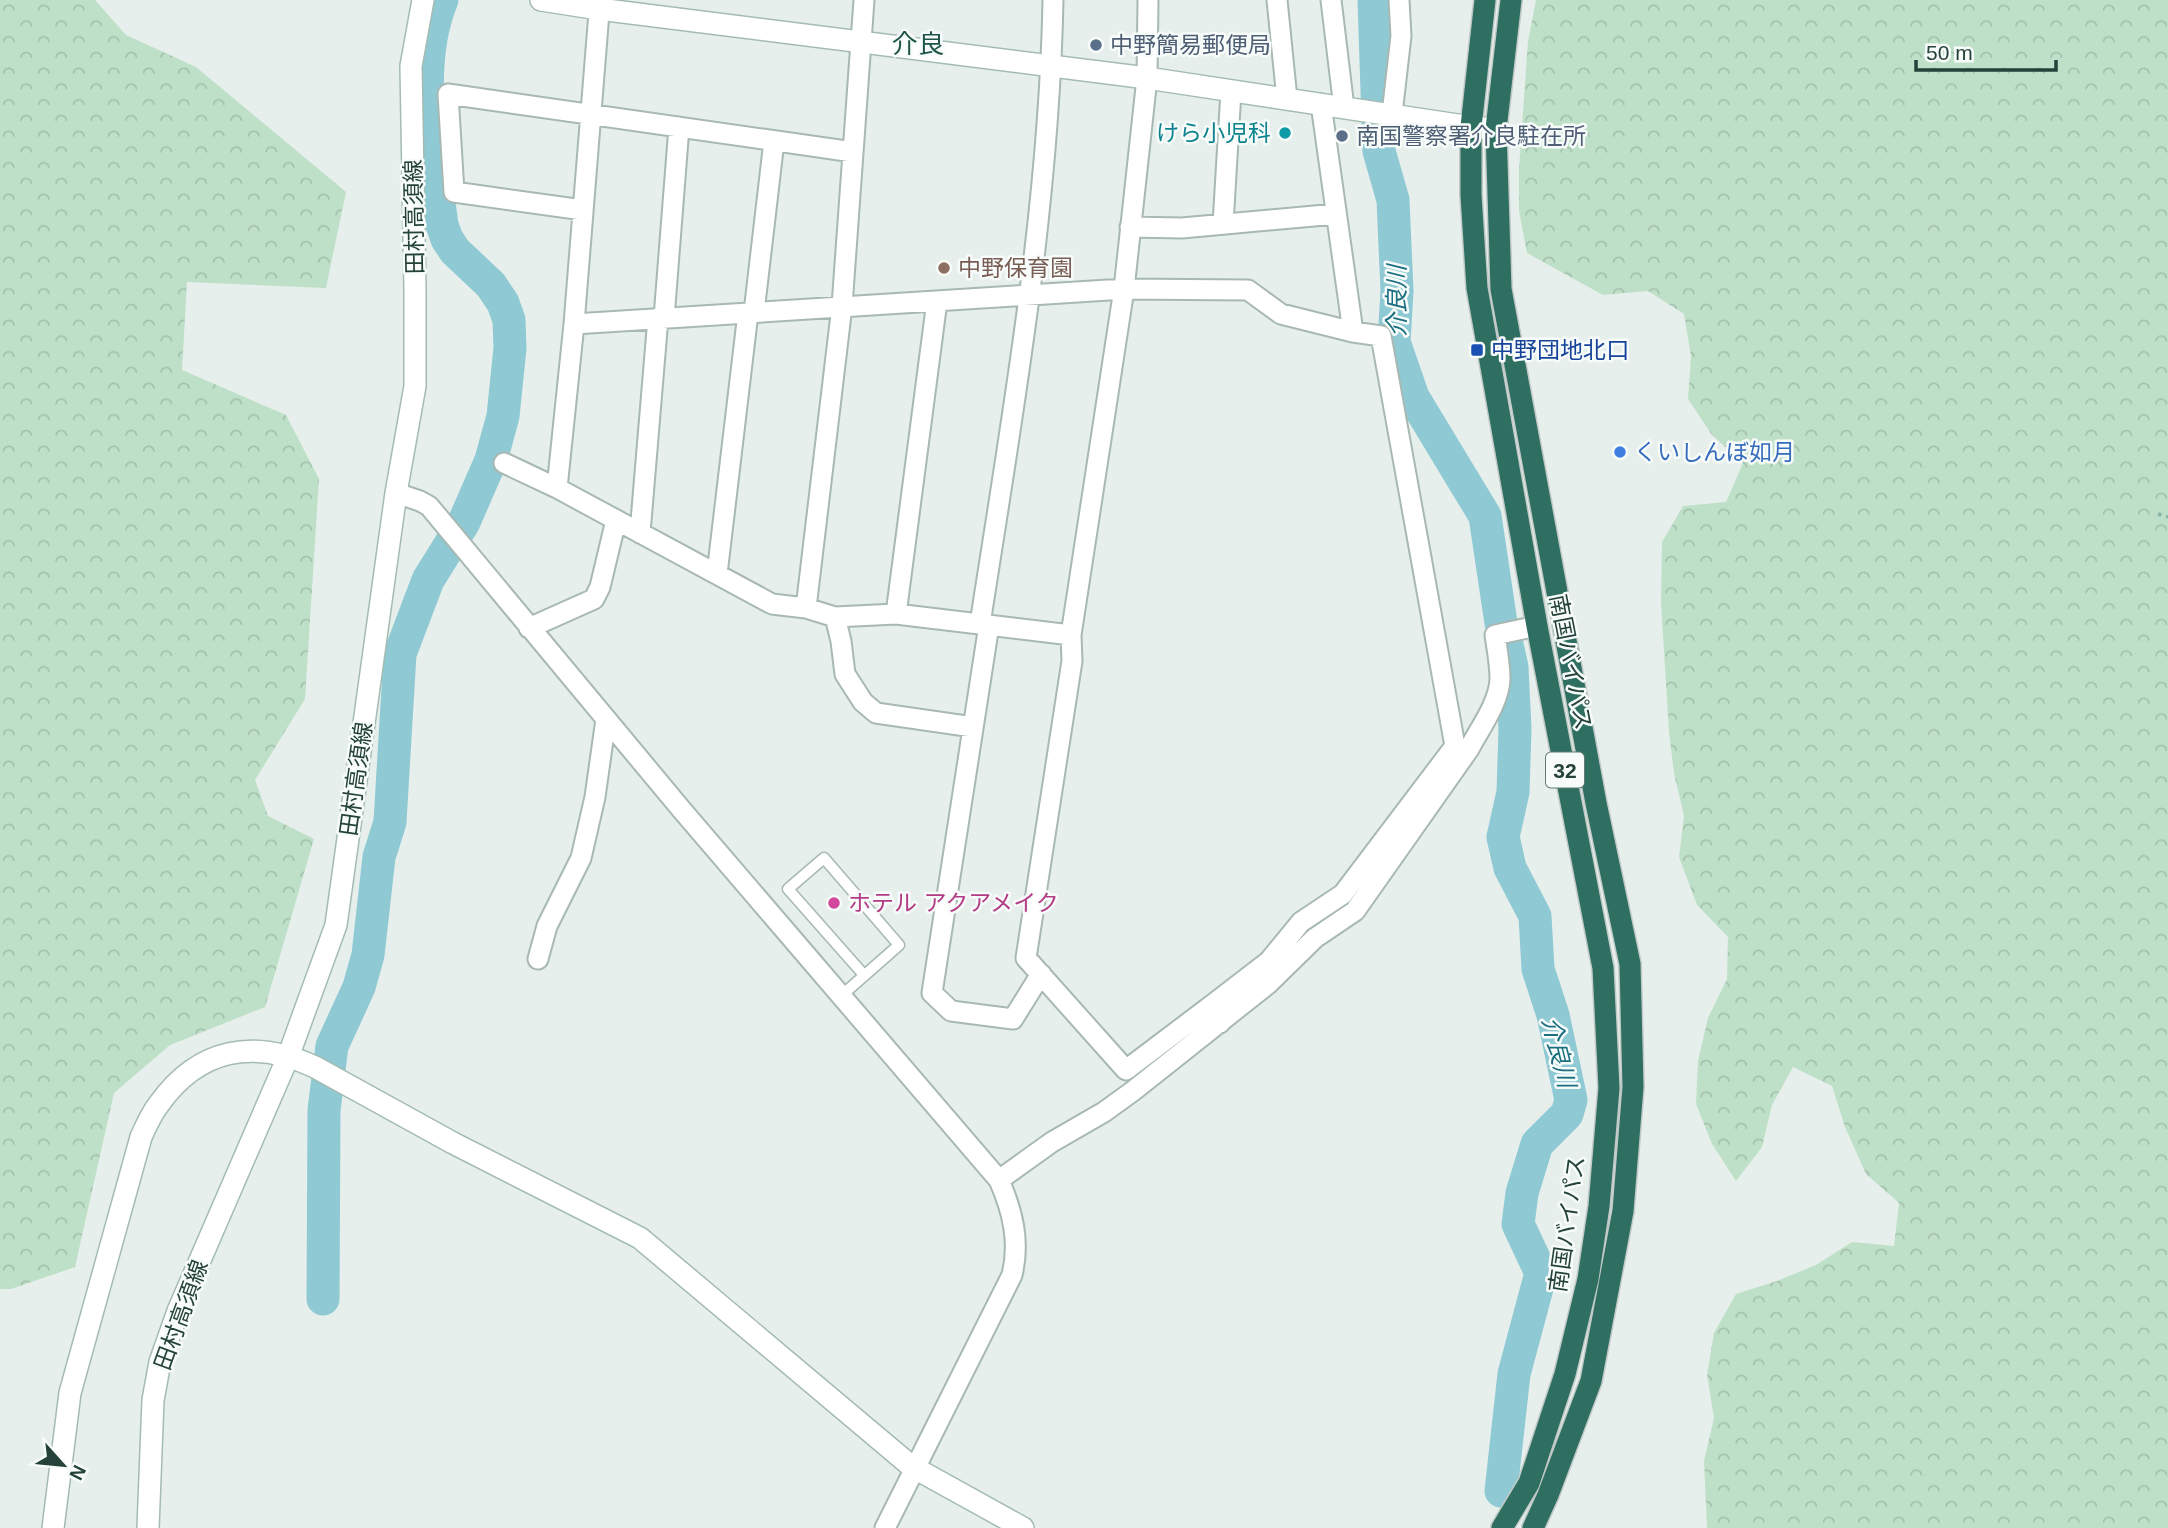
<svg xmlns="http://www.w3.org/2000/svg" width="2168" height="1528" font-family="Arial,'Noto Sans JP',sans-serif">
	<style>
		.forest { fill: url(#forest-crowns) }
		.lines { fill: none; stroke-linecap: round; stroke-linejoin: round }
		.river { stroke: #8ec9d4; stroke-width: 33 }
		.lane-casing { stroke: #a8b8b2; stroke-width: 13 }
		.street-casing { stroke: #a8b8b2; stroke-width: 23 }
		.secondary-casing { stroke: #a4bbb3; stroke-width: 24 }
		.highway-casing { stroke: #c2cac8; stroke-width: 24 }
		.path { stroke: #86b3a5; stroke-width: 3.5; stroke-dasharray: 3.5 5; stroke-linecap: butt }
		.lane { stroke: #fff; stroke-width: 10 }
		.street { stroke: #fff; stroke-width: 19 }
		.secondary { stroke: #fff; stroke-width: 21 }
		.highway { stroke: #2f6f62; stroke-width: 21 }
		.service-dot { fill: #5c6f8a; stroke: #f7fbf9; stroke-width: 2.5 }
		.culture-dot { fill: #0f9aa8; stroke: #f7fbf9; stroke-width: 2.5 }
		.education-dot { fill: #8d6e63; stroke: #f7fbf9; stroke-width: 2.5 }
		.transit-dot { fill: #1a4fb4; stroke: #f7fbf9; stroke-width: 2.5 }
		.shop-dot { fill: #3f7fe0; stroke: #f7fbf9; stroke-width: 2.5 }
		.hotel-dot { fill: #d1479c; stroke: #f7fbf9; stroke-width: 2.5 }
		.labels { text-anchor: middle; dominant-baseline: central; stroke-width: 5; stroke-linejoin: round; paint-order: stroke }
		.shield { fill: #f7fbf9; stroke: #637a73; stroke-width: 2 }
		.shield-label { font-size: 21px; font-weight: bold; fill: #24423a }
		.service-label { font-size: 23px; fill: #4e5e75; stroke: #f7fbf9; text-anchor: start }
		.culture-label { font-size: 23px; fill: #0d838f; stroke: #f7fbf9; text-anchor: end }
		.street-label { font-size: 23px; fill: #24423a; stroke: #f7fbf9 }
		.education-label { font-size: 23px; fill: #785e54; stroke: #f7fbf9; text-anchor: start }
		.transit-label { font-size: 23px; fill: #164399; stroke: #f7fbf9; text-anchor: start }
		.shop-label { font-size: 23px; fill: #366cbe; stroke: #f7fbf9; text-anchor: start }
		.hotel-label { font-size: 23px; fill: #b23c85; stroke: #f7fbf9; text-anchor: start }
		.water-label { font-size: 24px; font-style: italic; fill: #1c6f80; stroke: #f7fbf9 }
		.quarter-label { font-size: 26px; fill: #1f5548; stroke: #f7fbf9 }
	</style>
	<defs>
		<pattern id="forest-crowns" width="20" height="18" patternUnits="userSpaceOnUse" patternTransform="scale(1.75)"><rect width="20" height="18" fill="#bfe0c8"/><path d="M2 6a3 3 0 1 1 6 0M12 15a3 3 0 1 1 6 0" fill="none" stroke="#a4c1ad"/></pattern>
	</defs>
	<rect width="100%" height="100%" fill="#e6efeb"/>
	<!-- forest -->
	<path class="forest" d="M 0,0 L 95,0 L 126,35 L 196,67 L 346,192 L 326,288 L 187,282 L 182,370 L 286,415 L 319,479 L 305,699 L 255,780 L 268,816 L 314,839 L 265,1007 L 170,1045 L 114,1093 L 75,1267 L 11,1289 L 0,1289 Z
		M 1536,0 L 2168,0 L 2168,1528 L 1707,1528 L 1704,1461 L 1714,1418 L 1707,1375 L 1714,1333 L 1736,1294 L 1777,1281 L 1816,1265 L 1852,1242 L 1894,1246 L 1899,1203 L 1866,1174 L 1845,1127 L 1832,1086 L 1793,1067 L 1772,1105 L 1762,1147 L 1736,1181 L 1712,1144 L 1696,1104 L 1698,1061 L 1708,1018 L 1727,979 L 1728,937 L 1697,905 L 1679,857 L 1684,816 L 1674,773 L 1669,732 L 1661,603 L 1662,542 L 1683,506 L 1726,502 L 1743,463 L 1712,435 L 1688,399 L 1691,356 L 1684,314 L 1648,291 L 1603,295 L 1527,253 L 1519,211 L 1519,169 L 1528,41 Z"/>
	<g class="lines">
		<!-- river -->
		<path class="river" d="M 1374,0 L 1379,151 L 1393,200 L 1397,291 L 1394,342 L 1413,397 L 1485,516 L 1501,623
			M 323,1299 L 324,1110 L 332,1046 L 359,987 L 368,955 L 379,857 L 390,822 L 400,654 L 428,580 L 464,522 L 491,460 L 503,416 L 510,348 L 509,320 L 503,303 L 491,285 L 455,251 L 447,239 L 442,225 C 433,155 414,67 442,0
			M 1501,1491 L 1514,1374 L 1541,1273 L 1518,1224 L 1522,1193 L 1537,1144 L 1567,1114 L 1571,1100 L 1553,1015 L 1538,969 L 1535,916 L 1510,868 L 1503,837 L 1513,792 L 1515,729 L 1512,667 L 1506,640"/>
		<!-- lane casing -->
		<g class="lane-casing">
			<path id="lane" d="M 841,996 L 899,945 L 824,858 L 788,889 L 864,975"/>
		</g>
		<!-- street casing -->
		<g class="street-casing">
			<path id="street" d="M 600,0 L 574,324 L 557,488 L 772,604 L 806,608 L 835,617 L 896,614 L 1071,635
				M 1148,0 L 1147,78 L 1124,289 L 1071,635 L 1072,661 L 1026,958 L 1126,1070 L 1208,1008 L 1220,1023
				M 1277,0 L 1287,99
				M 1331,0 L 1344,108
				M 1321,104 L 1353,332
				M 1392,114 L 1401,36 L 1399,0
				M 583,210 L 454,192 L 448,94 L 853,152
				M 1223,224 L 1231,91
				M 1130,227 L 1182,228 L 1336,214
				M 754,312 L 774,141
				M 664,318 L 679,127
				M 574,324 L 1124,289 L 1248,290 L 1281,314 L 1353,332 L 1381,336 L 1455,746 L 1343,894 L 1301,922 L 1269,961 L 1208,1008
				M 504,463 L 557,488
				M 396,493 L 420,501 L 429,506 L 681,809 L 999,1180 C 1013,1212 1020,1242 1012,1275 L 885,1528
				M 640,533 L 658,318
				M 717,574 L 748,313
				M 806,608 L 842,306 L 864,0
				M 896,614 L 937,301
				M 835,617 L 841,641 L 845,674 L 863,702 L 876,713 L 973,727
				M 980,624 C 1012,417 1049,210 1053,0
				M 989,625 L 932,993 L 951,1011 L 1013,1019 L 1041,974
				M 529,628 L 594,599 L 600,587 L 616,520
				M 538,959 L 547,926 L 581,858 L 595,797 L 606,719
				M 999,1180 L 1052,1142 L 1104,1112 L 1133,1091 L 1268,984 L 1315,938 L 1355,911 L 1469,749 C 1480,728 1499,703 1500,679 C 1500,664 1497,649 1495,635 L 1537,626"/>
		</g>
		<!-- secondary casing -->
		<g class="secondary-casing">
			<path id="secondary" d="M 541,0 L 599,9 L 1147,78 L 1471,127 L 1496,129
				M 53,1528 L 70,1393 L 141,1137 C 146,1126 151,1114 159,1104 C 199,1048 254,1038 315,1067 L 453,1143 L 640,1238 L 911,1466 L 1023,1528
				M 148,1528 L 153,1400 L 160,1362 L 178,1311 L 288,1057 L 336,925 L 396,493 L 415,386 L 415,290 L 411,66 L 423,0"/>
		</g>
		<!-- highway casing -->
		<g class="highway-casing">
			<path id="highway" d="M 1485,0 L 1471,127 L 1471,195 L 1477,288 L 1537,626 L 1603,968 L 1609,1088 L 1599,1206 L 1588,1279 L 1565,1374 L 1529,1483 L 1502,1528
				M 1511,0 L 1496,129 L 1501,289 L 1596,803 L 1630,964 L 1633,1087 L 1623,1211 L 1591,1381 L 1548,1495 L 1533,1528"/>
		</g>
		<!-- path -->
		<path class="path" d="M 2158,514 L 2168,517"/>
		<!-- lane -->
		<use href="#lane" class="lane"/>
		<!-- street -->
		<use href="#street" class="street"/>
		<!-- secondary -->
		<use href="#secondary" class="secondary"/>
		<!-- highway -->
		<use href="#highway" class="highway"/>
	</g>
	<!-- markers -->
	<g class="service-dot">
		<circle cx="1096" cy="45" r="7"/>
		<circle cx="1342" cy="136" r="7"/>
	</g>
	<circle class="culture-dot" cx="1285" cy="133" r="7"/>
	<circle class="education-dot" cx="944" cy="268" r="7"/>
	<rect class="transit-dot" x="1470" y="343" width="14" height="14" rx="3.5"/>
	<circle class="shop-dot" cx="1620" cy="452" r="7"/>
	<circle class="hotel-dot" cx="834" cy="903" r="7"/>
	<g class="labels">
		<!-- shield labels -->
		<rect class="shield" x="1546" y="752.5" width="38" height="35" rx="5"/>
		<g class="shield-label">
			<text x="1565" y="770">32</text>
		</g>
		<!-- service labels -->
		<g class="service-label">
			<text x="1110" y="45">中野簡易郵便局</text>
			<text x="1356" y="136">南国警察署介良駐在所</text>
		</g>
		<!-- culture labels -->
		<g class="culture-label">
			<text x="1271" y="133">けら小児科</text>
		</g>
		<!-- street labels -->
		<g class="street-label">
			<text transform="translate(414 217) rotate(-91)">田村高須線</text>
			<text transform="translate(1571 662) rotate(79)">南国バイパス</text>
			<text transform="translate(356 779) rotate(-82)">田村高須線</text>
			<text transform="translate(1567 1224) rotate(-82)">南国バイパス</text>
			<text transform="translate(181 1315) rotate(-70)">田村高須線</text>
		</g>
		<!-- education labels -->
		<g class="education-label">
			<text x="958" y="268">中野保育園</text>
		</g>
		<!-- transit labels -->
		<g class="transit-label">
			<text x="1491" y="350">中野団地北口</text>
		</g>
		<!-- shop labels -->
		<g class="shop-label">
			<text x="1634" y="452">くいしんぼ如月</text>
		</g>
		<!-- hotel labels -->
		<g class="hotel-label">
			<text x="848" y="903">ホテル アクアメイク</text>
		</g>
		<!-- water labels -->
		<g class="water-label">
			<text transform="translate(1396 301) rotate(-90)">介良川</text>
			<text transform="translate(1559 1052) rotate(76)">介良川</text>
		</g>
		<!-- quarter labels -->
		<g class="quarter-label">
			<text x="918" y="44">介良</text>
		</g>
	</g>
	<!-- north arrow -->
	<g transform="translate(63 1465) rotate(117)" stroke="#f7fbf9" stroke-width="5" paint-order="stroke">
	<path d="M0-5L12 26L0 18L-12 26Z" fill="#24423a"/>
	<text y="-10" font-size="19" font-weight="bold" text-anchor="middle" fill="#24423a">N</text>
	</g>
	<!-- scale -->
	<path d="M1916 60v10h140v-10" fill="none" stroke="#24423a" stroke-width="3.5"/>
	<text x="1926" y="60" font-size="21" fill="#24423a" stroke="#f7fbf9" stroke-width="5" paint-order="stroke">50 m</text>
</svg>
